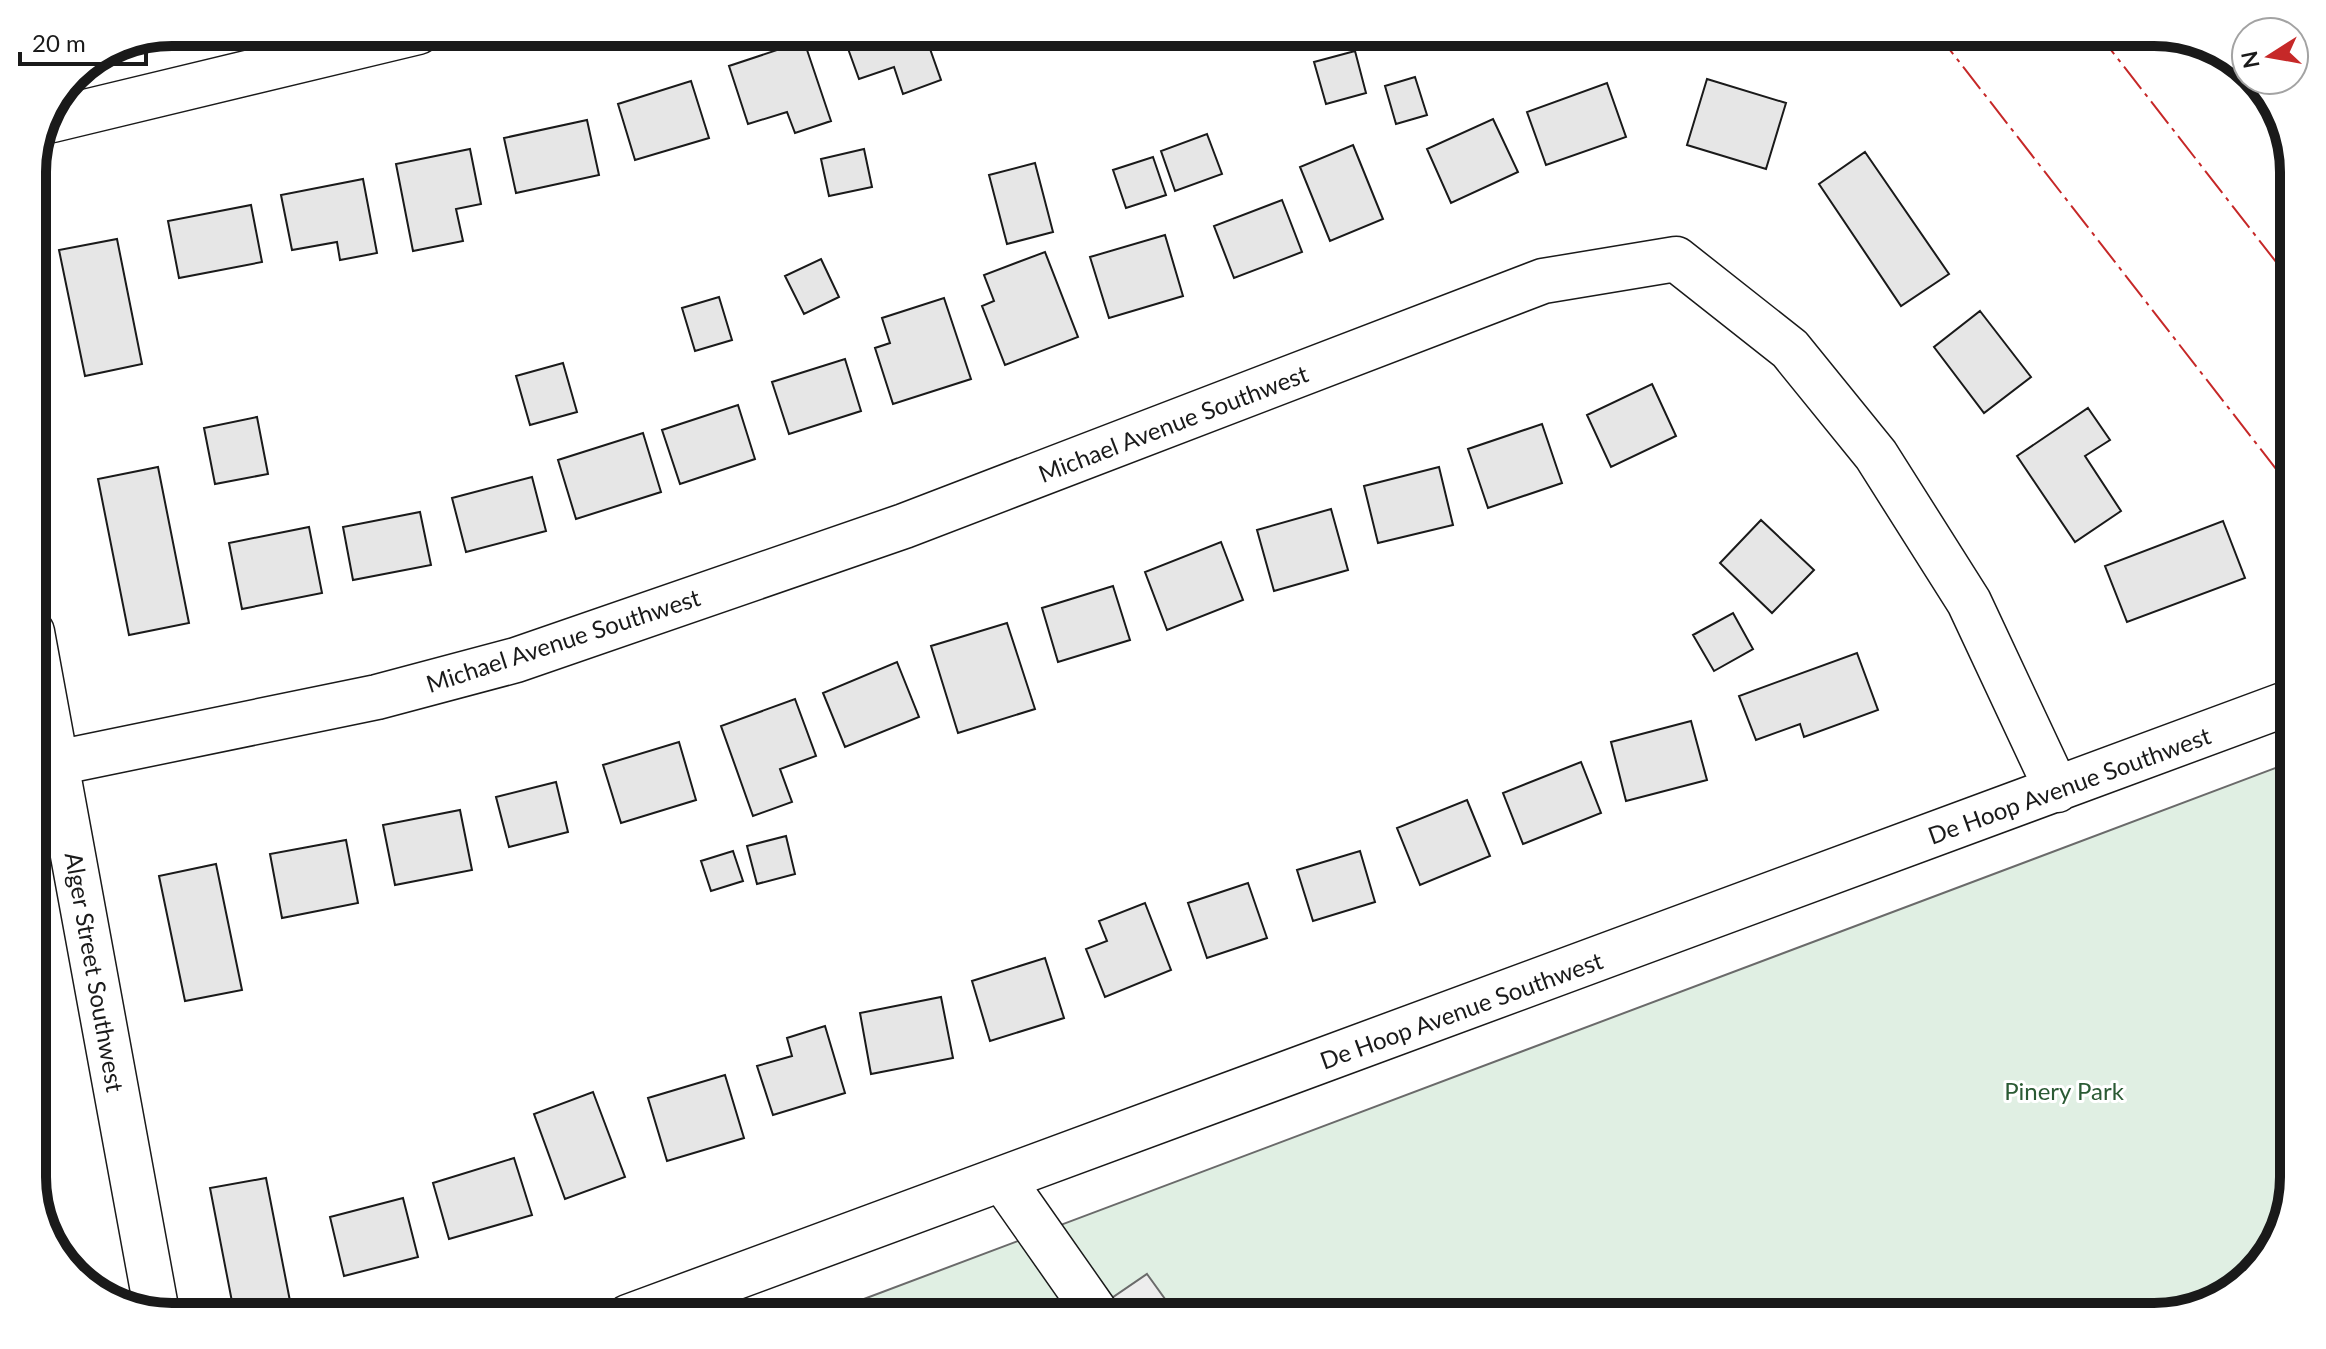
<svg xmlns="http://www.w3.org/2000/svg" width="2326" height="1349" font-family="Lato,sans-serif">
	<style>
		.green { fill: #e0efe3; stroke: #6a6a6a; stroke-width: 2 }
		.parking { fill: #ededed; stroke: #6a6a6a; stroke-width: 2 }
		.building { fill: #e6e6e6; stroke: #1a1a1a; stroke-width: 2 }
		.lines { fill: none; stroke-linecap: round; stroke-linejoin: round }
		.minor-casing { stroke: #1a1a1a; stroke-width: 47 }
		.minor { stroke: #fff; stroke-width: 44 }
		.power { stroke: #c62828; stroke-width: 2; stroke-dasharray: 28 6 4 6; stroke-linecap: butt }
		.labels { text-anchor: middle; dominant-baseline: central; stroke-width: 6; stroke-linejoin: round; paint-order: stroke }
		.street-label { font-size: 24px; fill: #1a1a1a; stroke: #fff }
		.park-label { font-size: 24px; fill: #2b5a34; stroke: #fff }
		.rim { fill: none; stroke: #1a1a1a; stroke-width: 10 }
	</style>
	<rect width="100%" height="100%" fill="#fff"/>
	<!-- green -->
	<path class="green" d="M 2294,761 L 2294,1178 L 2275,1248 L 2224,1299 L 2155,1317 L 816,1317 Z"/>
	<!-- parking -->
	<path class="parking" d="M 1147,1274 L 1178,1317 L 1084,1317 Z"/>
	<!-- building -->
	<path class="building" d="M 842,32 L 924,32 L 941,80 L 903,94 L 894,67 L 859,79 Z
		M 969,32 L 1001,32 L 975,44 Z
		M 804,41 L 831,121 L 795,133 L 787,112 L 748,124 L 729,66 Z
		M 1355,51 L 1366,93 L 1326,104 L 1314,62 Z
		M 1415,77 L 1427,115 L 1396,124 L 1385,86 Z
		M 1707,79 L 1786,103 L 1766,169 L 1687,145 Z
		M 691,81 L 709,138 L 635,160 L 618,104 Z
		M 1607,83 L 1626,137 L 1546,165 L 1527,112 Z
		M 1493,119 L 1518,172 L 1451,203 L 1427,149 Z
		M 587,120 L 599,175 L 516,193 L 504,138 Z
		M 1207,134 L 1222,174 L 1175,191 L 1161,151 Z
		M 1353,145 L 1383,219 L 1330,241 L 1300,167 Z
		M 470,149 L 481,204 L 456,209 L 463,241 L 413,251 L 396,164 Z
		M 864,149 L 872,187 L 829,196 L 821,159 Z
		M 1865,152 L 1949,274 L 1901,306 L 1819,184 Z
		M 1153,157 L 1166,195 L 1126,208 L 1113,170 Z
		M 1035,163 L 1053,232 L 1007,244 L 989,175 Z
		M 363,179 L 377,253 L 340,260 L 337,242 L 292,250 L 281,195 Z
		M 1282,200 L 1302,252 L 1234,278 L 1214,226 Z
		M 251,205 L 262,262 L 179,278 L 168,221 Z
		M 1165,235 L 1183,296 L 1109,318 L 1090,257 Z
		M 117,239 L 142,364 L 85,376 L 59,250 Z
		M 1045,252 L 1078,337 L 1005,365 L 982,306 L 994,301 L 984,275 Z
		M 821,259 L 839,297 L 804,314 L 785,276 Z
		M 719,297 L 732,340 L 695,351 L 682,308 Z
		M 944,298 L 971,379 L 893,404 L 875,348 L 890,343 L 882,318 Z
		M 1980,311 L 2031,377 L 1984,413 L 1934,347 Z
		M 845,359 L 861,411 L 789,434 L 772,382 Z
		M 563,363 L 577,412 L 530,425 L 516,376 Z
		M 1652,384 L 1676,436 L 1611,467 L 1587,415 Z
		M 738,405 L 755,459 L 680,484 L 662,430 Z
		M 2088,408 L 2110,440 L 2085,456 L 2121,511 L 2075,542 L 2017,456 Z
		M 257,417 L 268,474 L 215,484 L 204,428 Z
		M 1542,424 L 1562,483 L 1488,508 L 1468,449 Z
		M 643,433 L 661,492 L 576,519 L 558,460 Z
		M 158,467 L 189,623 L 129,635 L 98,479 Z
		M 1439,467 L 1453,525 L 1378,543 L 1364,486 Z
		M 532,477 L 546,531 L 466,552 L 452,498 Z
		M 1331,509 L 1348,570 L 1274,591 L 1257,530 Z
		M 420,512 L 431,565 L 353,580 L 343,527 Z
		M 1761,520 L 1814,570 L 1772,613 L 1720,563 Z
		M 2223,521 L 2245,578 L 2127,622 L 2105,566 Z
		M 309,527 L 322,593 L 242,609 L 229,543 Z
		M 1221,542 L 1243,600 L 1167,630 L 1145,572 Z
		M 1113,586 L 1130,640 L 1058,662 L 1042,608 Z
		M 1733,613 L 1753,649 L 1714,671 L 1693,635 Z
		M 1007,623 L 1035,709 L 958,733 L 931,646 Z
		M 1857,653 L 1878,710 L 1804,737 L 1800,724 L 1756,740 L 1739,696 Z
		M 897,662 L 919,717 L 845,747 L 823,693 Z
		M 795,699 L 816,756 L 780,769 L 792,802 L 753,816 L 721,726 Z
		M 1691,721 L 1707,780 L 1626,801 L 1611,742 Z
		M 679,742 L 696,800 L 621,823 L 603,765 Z
		M 1581,762 L 1601,813 L 1523,844 L 1503,793 Z
		M 556,782 L 568,832 L 509,847 L 496,797 Z
		M 1467,800 L 1490,856 L 1420,885 L 1397,828 Z
		M 460,810 L 472,870 L 395,885 L 383,825 Z
		M 786,836 L 795,874 L 757,884 L 747,846 Z
		M 346,840 L 358,903 L 282,918 L 270,854 Z
		M 733,851 L 743,881 L 711,891 L 701,861 Z
		M 1360,851 L 1375,902 L 1313,921 L 1297,870 Z
		M 216,864 L 242,990 L 185,1001 L 159,876 Z
		M 1248,883 L 1267,938 L 1207,958 L 1188,903 Z
		M 1145,903 L 1171,970 L 1105,997 L 1086,949 L 1107,941 L 1099,921 Z
		M 1045,958 L 1064,1018 L 990,1041 L 972,981 Z
		M 941,997 L 953,1058 L 871,1074 L 860,1013 Z
		M 825,1026 L 845,1093 L 773,1115 L 757,1066 L 792,1056 L 787,1038 Z
		M 725,1075 L 744,1138 L 667,1161 L 648,1098 Z
		M 593,1092 L 625,1177 L 565,1199 L 534,1114 Z
		M 514,1158 L 532,1215 L 449,1239 L 433,1183 Z
		M 266,1178 L 290,1301 L 234,1312 L 210,1188 Z
		M 403,1198 L 418,1257 L 344,1276 L 330,1217 Z"/>
	<g class="lines">
		<!-- minor casing -->
		<g class="minor-casing">
			<path id="minor" d="M 52,120 L 418,32
				M 32,632 L 157,1313
				M 32,768 L 377,697 L 516,660 L 904,526 L 1543,281 L 1676,259 L 1790,349 L 1876,455 L 1969,602 L 2057,790
				M 1003,1180 L 1099,1317
				M 628,1317 L 2294,701"/>
		</g>
		<!-- minor -->
		<use href="#minor" class="minor"/>
		<!-- power -->
		<path class="power" d="M 1936,32 L 2294,492
			M 2097,32 L 2294,285"/>
	</g>
	<g class="labels">
		<!-- street labels -->
		<g class="street-label">
			<text transform="translate(1173 423) rotate(-21)">Michael Avenue Southwest</text>
			<text transform="translate(563 640) rotate(-18)">Michael Avenue Southwest</text>
			<text transform="translate(2069 785) rotate(-20)">De Hoop Avenue Southwest</text>
			<text transform="translate(95 972) rotate(80)">Alger Street Southwest</text>
			<text transform="translate(1461 1010) rotate(-20)">De Hoop Avenue Southwest</text>
		</g>
		<!-- park labels -->
		<g class="park-label">
			<text x="2064" y="1090">Pinery Park</text>
		</g>
	</g>
	<!-- crop -->
	<path d="M0 0H2326V1349H0ZM172 46H2154A126 126 0 0 1 2280 172V1177A126 126 0 0 1 2154 1303H172A126 126 0 0 1 46 1177V172A126 126 0 0 1 172 46Z" fill="#fff" fill-rule="evenodd"/>
	<path class="rim" d="M172 46H2154A126 126 0 0 1 2280 172V1177A126 126 0 0 1 2154 1303H172A126 126 0 0 1 46 1177V172A126 126 0 0 1 172 46Z"/>
	<!-- north arrow -->
	<g transform="translate(2270 56) rotate(259)"><circle r="38" fill="#ffffff" stroke="#a3a3a3" stroke-width="2"/>
	<path d="M0-6L14 30L0 20L-14 30Z" fill="#c62828"/>
	<text y="-12" font-size="22" font-weight="bold" text-anchor="middle" fill="#1a1a1a">N</text>
	</g>
	<!-- scale -->
	<path d="M20 52v12h126v-12" fill="none" stroke="#1a1a1a" stroke-width="4"/>
	<text x="32" y="52" font-size="24" fill="#1a1a1a" stroke="#ffffff" stroke-width="6" paint-order="stroke">20 m</text>
</svg>
